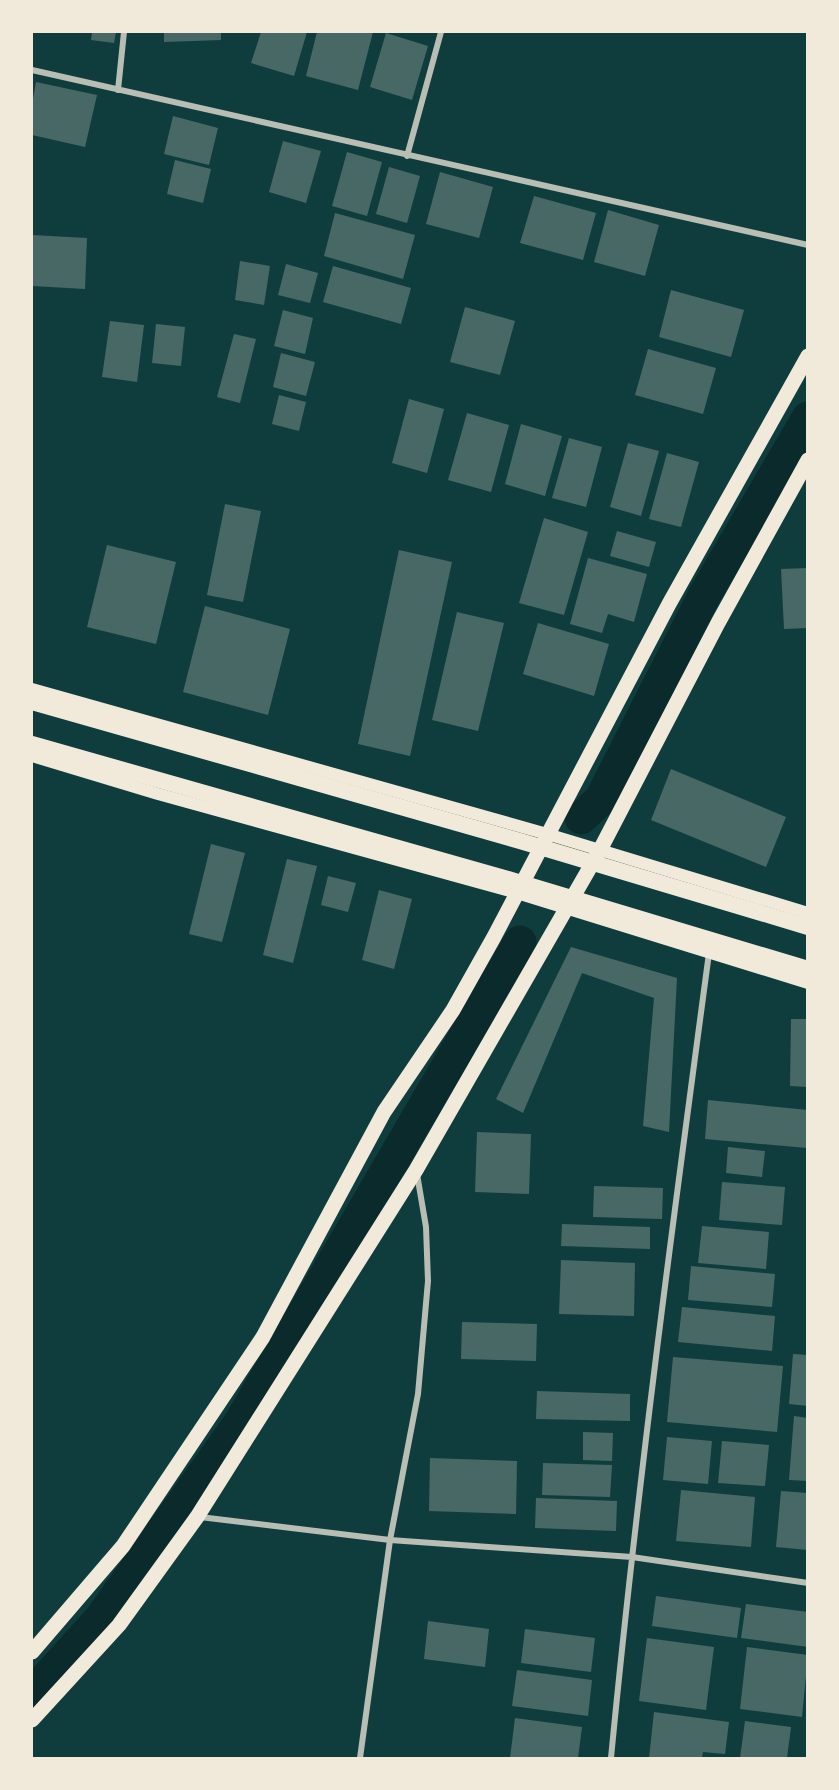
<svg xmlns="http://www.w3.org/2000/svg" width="839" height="1790" font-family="'Noto Sans',sans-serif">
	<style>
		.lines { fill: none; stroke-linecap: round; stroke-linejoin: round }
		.canal { stroke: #0a2a2b; stroke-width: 33 }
		.building { fill: #486865 }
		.minor { stroke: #b8beb3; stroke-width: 6 }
		.secondary { stroke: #f1e9da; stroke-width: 12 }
		.primary { stroke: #f1e9da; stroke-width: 15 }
		.trunk { stroke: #f1e9da; stroke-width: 16 }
	</style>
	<rect width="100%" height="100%" fill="#0f3d3e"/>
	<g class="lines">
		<!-- canal -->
		<path class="canal" d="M 581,818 L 601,799 L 704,596 L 808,418
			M 32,1694 L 101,1618 L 241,1421 L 520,942"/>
	</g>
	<!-- building -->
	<path class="building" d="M 92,32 L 116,32 L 114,43 L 91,40 Z
		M 164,32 L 221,32 L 221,40 L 164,42 Z
		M 261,32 L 307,32 L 294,76 L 251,63 Z
		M 317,32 L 373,32 L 358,90 L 306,76 Z
		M 386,33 L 428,46 L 412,100 L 370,87 Z
		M 36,82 L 97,95 L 85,147 L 32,135 L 32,104 Z
		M 173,116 L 218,128 L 209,165 L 164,154 Z
		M 283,141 L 321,151 L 306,203 L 269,192 Z
		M 347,152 L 382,162 L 367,216 L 332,206 Z
		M 175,160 L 211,169 L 203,203 L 167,194 Z
		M 389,167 L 420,176 L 407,223 L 376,214 Z
		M 440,172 L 493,187 L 479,238 L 426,224 Z
		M 534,196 L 596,213 L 583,260 L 520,243 Z
		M 608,210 L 659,225 L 645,276 L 594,262 Z
		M 335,213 L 415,235 L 403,279 L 324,256 Z
		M 32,235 L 87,238 L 85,289 L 32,286 Z
		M 240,261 L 270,266 L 264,305 L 235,300 Z
		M 286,264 L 318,273 L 310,303 L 278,295 Z
		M 333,266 L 411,288 L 401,324 L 323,302 Z
		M 671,290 L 744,310 L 731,357 L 659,337 Z
		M 465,307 L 515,321 L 500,375 L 450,362 Z
		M 283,310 L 313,318 L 305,354 L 274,346 Z
		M 110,321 L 144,325 L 137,382 L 102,377 Z
		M 156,324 L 185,327 L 181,366 L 152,363 Z
		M 234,334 L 256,339 L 240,403 L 217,397 Z
		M 648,349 L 716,368 L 703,414 L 635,395 Z
		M 281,353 L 315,362 L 306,396 L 273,387 Z
		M 279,395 L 306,402 L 299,431 L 272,424 Z
		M 409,399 L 444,409 L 427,473 L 392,463 Z
		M 467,413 L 509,425 L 491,492 L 448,480 Z
		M 521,424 L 562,436 L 545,496 L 505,484 Z
		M 569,438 L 602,447 L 586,507 L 552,498 Z
		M 628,443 L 659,451 L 641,516 L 610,507 Z
		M 667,453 L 699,462 L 681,527 L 649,519 Z
		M 225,504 L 261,511 L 243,602 L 207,595 Z
		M 544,518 L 588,532 L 564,615 L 519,603 Z
		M 617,531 L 656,542 L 649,567 L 610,556 Z
		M 107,545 L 176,562 L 156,644 L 87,627 Z
		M 399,550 L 452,562 L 410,756 L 358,744 Z
		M 588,558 L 647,574 L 634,622 L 608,614 L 602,633 L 570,624 Z
		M 808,568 L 808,628 L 784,629 L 781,569 Z
		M 205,606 L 290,629 L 268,715 L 183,692 Z
		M 457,612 L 504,623 L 478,731 L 432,720 Z
		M 538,623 L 609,644 L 594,696 L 523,674 Z
		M 671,769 L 786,817 L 766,867 L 651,820 Z
		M 211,844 L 245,853 L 222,942 L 189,934 Z
		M 287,859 L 317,866 L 293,963 L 263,955 Z
		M 328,876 L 356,883 L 348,912 L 321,905 Z
		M 379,890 L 412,899 L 394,969 L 362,960 Z
		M 571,947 L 677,978 L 669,1132 L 643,1126 L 654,998 L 582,973 L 523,1113 L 496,1099 Z
		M 791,1019 L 808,1019 L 808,1087 L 790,1086 Z
		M 708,1100 L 808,1110 L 807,1148 L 705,1139 Z
		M 477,1132 L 531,1134 L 529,1194 L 475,1192 Z
		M 728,1147 L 765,1151 L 762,1177 L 726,1173 Z
		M 722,1182 L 785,1187 L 782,1225 L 719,1220 Z
		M 594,1186 L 663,1188 L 662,1219 L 593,1217 Z
		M 562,1224 L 650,1227 L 650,1249 L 561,1246 Z
		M 702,1226 L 769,1232 L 766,1269 L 698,1263 Z
		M 561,1260 L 635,1263 L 634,1316 L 559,1314 Z
		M 691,1266 L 775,1274 L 772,1307 L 688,1300 Z
		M 682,1307 L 775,1316 L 772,1351 L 678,1342 Z
		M 462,1322 L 537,1324 L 536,1361 L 461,1359 Z
		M 793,1354 L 808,1355 L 808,1406 L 789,1404 Z
		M 673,1357 L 783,1366 L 777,1432 L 667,1422 Z
		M 537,1391 L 630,1394 L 630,1421 L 536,1419 Z
		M 794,1416 L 808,1418 L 808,1481 L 789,1480 Z
		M 583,1432 L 613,1433 L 612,1461 L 583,1460 Z
		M 667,1437 L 712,1441 L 708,1484 L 663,1480 Z
		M 722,1441 L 769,1445 L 765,1486 L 718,1483 Z
		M 430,1458 L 517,1461 L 516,1514 L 429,1511 Z
		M 543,1463 L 612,1465 L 610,1497 L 542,1495 Z
		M 681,1490 L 755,1497 L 751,1547 L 676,1541 Z
		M 781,1491 L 808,1493 L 808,1550 L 776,1547 Z
		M 536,1498 L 617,1501 L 616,1531 L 535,1528 Z
		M 656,1596 L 741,1608 L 737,1638 L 652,1626 Z
		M 746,1604 L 808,1612 L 808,1647 L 741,1638 Z
		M 428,1621 L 489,1629 L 485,1667 L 424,1659 Z
		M 525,1629 L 595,1638 L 591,1672 L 521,1663 Z
		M 647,1638 L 714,1647 L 706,1710 L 639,1701 Z
		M 747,1647 L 808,1655 L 802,1717 L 740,1709 Z
		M 517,1670 L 592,1680 L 588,1716 L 512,1706 Z
		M 654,1712 L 729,1722 L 725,1754 L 703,1752 L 702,1758 L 649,1758 Z
		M 515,1718 L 582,1727 L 578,1758 L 510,1758 Z
		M 745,1721 L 791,1727 L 787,1758 L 740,1758 Z"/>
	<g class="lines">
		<!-- minor -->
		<path class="minor" d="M 32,70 L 808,245
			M 118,90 L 124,32
			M 407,156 L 441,32
			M 200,1517 L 390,1540 L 632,1557 L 808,1583
			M 360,1758 L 390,1540 L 418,1394 L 428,1281 L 426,1227 L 417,1174
			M 611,1758 C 637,1489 673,1221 709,953"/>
		<!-- secondary -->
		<path class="secondary" d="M 32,689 L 547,834 L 808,913
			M 32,756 L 158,794 L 517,893 L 808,983"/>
		<!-- primary -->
		<path class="primary" d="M 32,1652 L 123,1546 L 263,1337 L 384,1112 L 453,1010 L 494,937 L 669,604 L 808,356
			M 32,1720 L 119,1625 L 197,1517 L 416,1170 L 600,850 L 718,623 L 808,460"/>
		<!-- trunk -->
		<path class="trunk" d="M 32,702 L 520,841 L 808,927
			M 32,744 L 508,879 L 808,969"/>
	</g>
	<!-- border -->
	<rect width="839" height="1790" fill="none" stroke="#f1e9da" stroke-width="66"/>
</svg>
